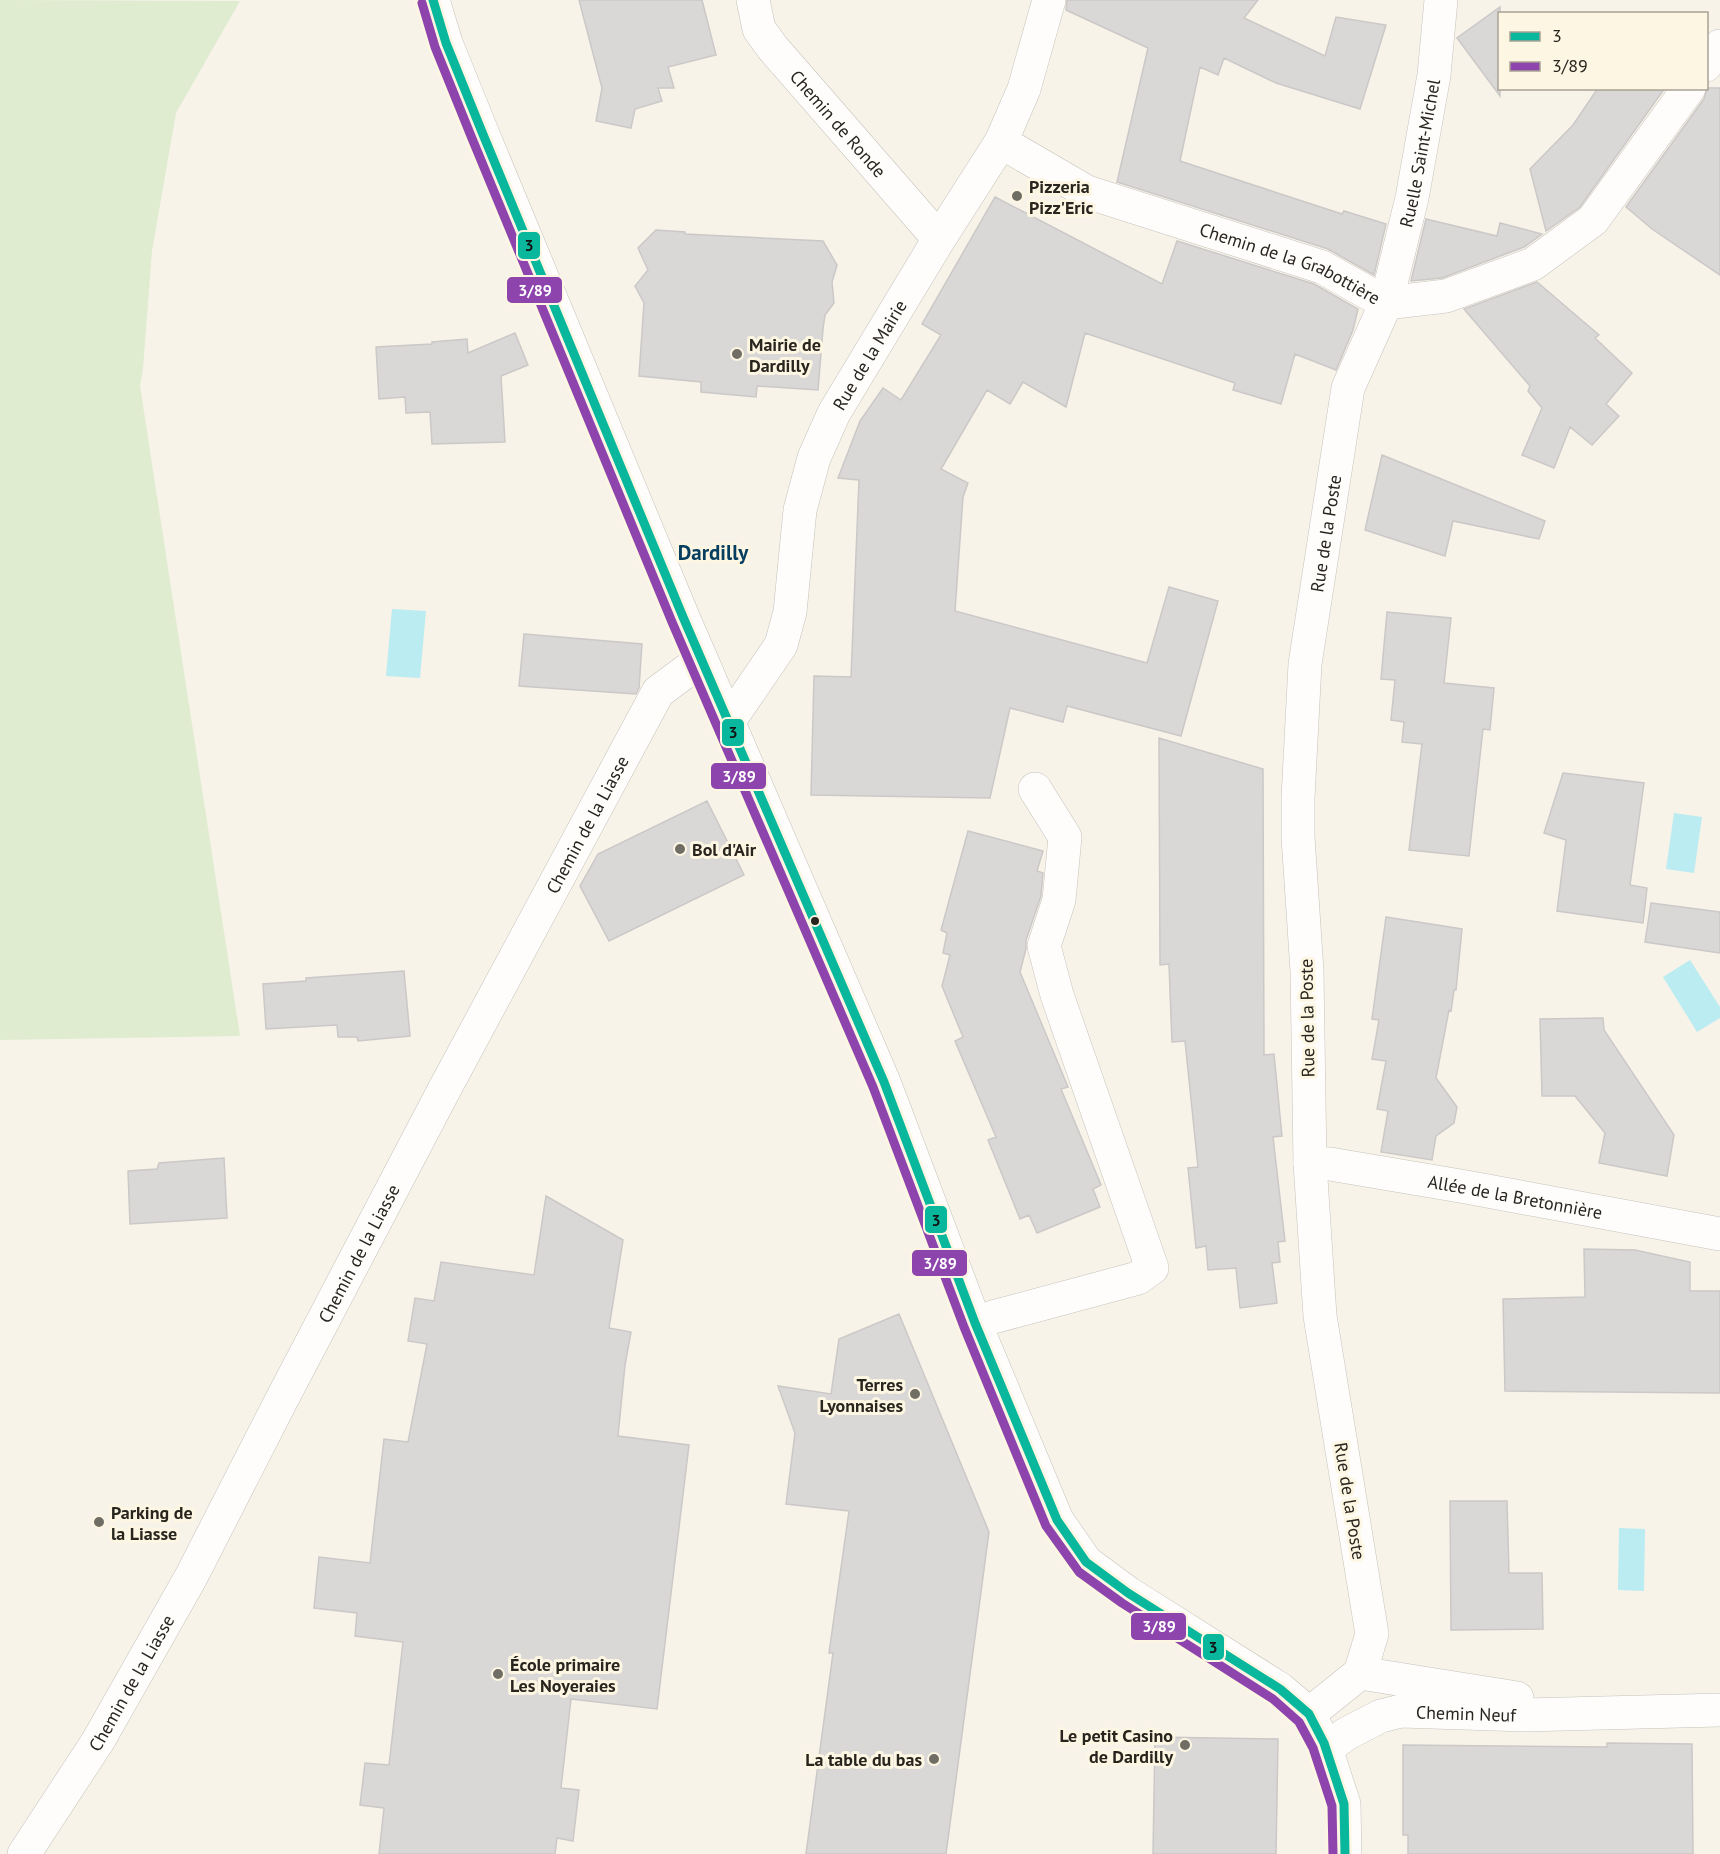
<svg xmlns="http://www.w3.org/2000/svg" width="1720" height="1854" font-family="'PT Sans',sans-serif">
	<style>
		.green { fill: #dfecd0 }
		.water { fill: #baecf1 }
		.building { fill: #dad8d7; stroke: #cbc8c7; stroke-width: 1.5 }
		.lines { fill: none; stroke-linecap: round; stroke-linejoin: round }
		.street-casing { stroke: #c6c3bb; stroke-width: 34 }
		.secondary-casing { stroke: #c6c3bb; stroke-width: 34 }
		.street { stroke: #fefdfc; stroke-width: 33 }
		.secondary { stroke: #fefdfc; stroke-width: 33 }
		.bus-1-casing { stroke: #fdf6e3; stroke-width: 14 }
		.bus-2-casing { stroke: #fdf6e3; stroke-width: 14 }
		.bus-1 { stroke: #08b79c; stroke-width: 9 }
		.bus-2 { stroke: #8e44ad; stroke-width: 9 }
		.poi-dot { fill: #706d65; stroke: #fdf6e3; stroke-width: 2 }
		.bus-dot { fill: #28251e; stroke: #fdf6e3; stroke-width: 2 }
		.labels { text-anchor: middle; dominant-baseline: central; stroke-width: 6; stroke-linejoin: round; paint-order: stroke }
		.street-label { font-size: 18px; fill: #28251e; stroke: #fdf6e3 }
		.poi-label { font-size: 18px; font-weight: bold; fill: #28251e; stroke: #fdf6e3; text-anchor: start }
		.quarter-label { font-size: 21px; font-weight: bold; fill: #063e60; stroke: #fdf6e3 }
		.line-badge { stroke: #fdf6e3; stroke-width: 2 }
		.badge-label { font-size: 16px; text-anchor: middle; font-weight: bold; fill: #fff }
		.pale-badge-label { font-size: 16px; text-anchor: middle; font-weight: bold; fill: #111 }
	</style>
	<rect width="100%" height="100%" fill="#f7f3e9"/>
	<!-- green -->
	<path class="green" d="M 0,0 L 240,1 L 176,113 L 152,251 L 143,369 L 140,386 L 240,1036 L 0,1040 Z"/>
	<!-- water -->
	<path class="water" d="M 392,609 L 426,611 L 420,678 L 386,676 Z
		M 1674,813 L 1702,817 L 1694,873 L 1666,869 Z
		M 1690,960 L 1720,1007 L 1720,1018 L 1697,1032 L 1663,977 Z
		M 1619,1528 L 1645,1529 L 1644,1591 L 1618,1590 Z"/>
	<!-- building -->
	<path class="building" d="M 579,0 L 702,0 L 716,55 L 668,67 L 674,88 L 658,88 L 662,101 L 635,109 L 631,128 L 596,121 L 602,88 Z
		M 1067,0 L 1258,0 L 1244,18 L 1325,56 L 1336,17 L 1386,25 L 1360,109 L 1276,83 L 1224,58 L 1218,75 L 1200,67 L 1180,161 L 1342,214 L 1344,211 L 1386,224 L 1374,275 L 1328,249 L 1117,182 L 1148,48 L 1066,10 Z
		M 1500,7 L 1500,96 L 1457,38 Z
		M 1598,88 L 1665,88 L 1580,207 L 1546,231 L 1530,169 L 1573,125 Z
		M 1707,88 L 1720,88 L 1720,275 L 1652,229 L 1626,207 L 1704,99 Z
		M 995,197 L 1162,284 L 1177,241 L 1314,284 L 1358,309 L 1353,330 L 1336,370 L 1295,354 L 1281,404 L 1233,390 L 1235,383 L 1085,333 L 1066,407 L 1023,382 L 1010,404 L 987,390 L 941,469 L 968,483 L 963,497 L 955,611 L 1147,663 L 1169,587 L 1218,601 L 1181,736 L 1067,706 L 1063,722 L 1010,708 L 990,798 L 811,795 L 814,676 L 851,677 L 859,480 L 838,478 L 860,421 L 883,388 L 901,400 L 941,335 L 922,324 Z
		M 1426,219 L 1497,236 L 1500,223 L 1542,234 L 1524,247 L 1442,278 L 1411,281 Z
		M 656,230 L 685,232 L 685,234 L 823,241 L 837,265 L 832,282 L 834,303 L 825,315 L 823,329 L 818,390 L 757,386 L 756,397 L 701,392 L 701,382 L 639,376 L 644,303 L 635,286 L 648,270 L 638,248 Z
		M 1537,282 L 1599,335 L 1595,338 L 1632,373 L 1606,404 L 1619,416 L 1592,445 L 1570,427 L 1554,468 L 1522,455 L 1542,408 L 1528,391 L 1530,386 L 1464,309 Z
		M 515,333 L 528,365 L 501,376 L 505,442 L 432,444 L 430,412 L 406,413 L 405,397 L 379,399 L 376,347 L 432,344 L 432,342 L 467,339 L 468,353 Z
		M 1382,455 L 1545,521 L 1539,539 L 1453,521 L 1445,556 L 1365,530 Z
		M 1387,612 L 1451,618 L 1444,683 L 1494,688 L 1490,730 L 1483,729 L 1469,856 L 1409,850 L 1422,744 L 1402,742 L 1404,722 L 1391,720 L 1395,680 L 1381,679 Z
		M 524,634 L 642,644 L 639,688 L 636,694 L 519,686 Z
		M 1159,738 L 1263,769 L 1264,1055 L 1274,1054 L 1282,1136 L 1273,1137 L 1285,1241 L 1278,1242 L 1280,1262 L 1272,1263 L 1277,1303 L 1240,1308 L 1236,1268 L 1208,1270 L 1206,1246 L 1196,1248 L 1188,1168 L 1198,1167 L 1185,1041 L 1172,1042 L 1169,964 L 1160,965 Z
		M 1563,773 L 1644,783 L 1630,885 L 1647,888 L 1643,923 L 1557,911 L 1566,840 L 1544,833 Z
		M 707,801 L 744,875 L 609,941 L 580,886 L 598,854 Z
		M 968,831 L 1043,851 L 1037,871 L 1043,873 L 1041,896 L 1026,940 L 1026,949 L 1020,972 L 1068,1087 L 1061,1089 L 1101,1185 L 1093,1189 L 1100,1207 L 1037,1233 L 1029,1215 L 1020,1219 L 988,1140 L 996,1137 L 955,1041 L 963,1037 L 942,986 L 950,955 L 943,953 L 947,933 L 941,930 Z
		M 1651,903 L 1720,912 L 1720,953 L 1645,942 Z
		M 1386,917 L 1462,929 L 1456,990 L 1454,990 L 1451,1011 L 1449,1010 L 1436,1078 L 1457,1107 L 1454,1123 L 1436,1136 L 1432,1160 L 1381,1152 L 1388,1111 L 1377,1109 L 1386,1061 L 1372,1059 L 1379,1020 L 1372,1019 Z
		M 404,971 L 410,1036 L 358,1041 L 357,1037 L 338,1037 L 337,1025 L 266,1029 L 263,984 L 306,981 L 306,978 Z
		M 1603,1018 L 1604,1030 L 1674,1135 L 1667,1176 L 1599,1163 L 1605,1133 L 1575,1096 L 1542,1096 L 1540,1019 Z
		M 224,1158 L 227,1218 L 130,1224 L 128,1171 L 157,1169 L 159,1163 Z
		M 546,1196 L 623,1240 L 609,1328 L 631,1332 L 625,1365 L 618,1436 L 689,1445 L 657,1709 L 571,1699 L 561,1788 L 579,1790 L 573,1841 L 557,1838 L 555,1854 L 379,1854 L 384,1808 L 360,1805 L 365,1763 L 389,1765 L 403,1642 L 355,1636 L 357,1613 L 314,1608 L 319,1557 L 370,1563 L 384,1439 L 408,1442 L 427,1344 L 408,1341 L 415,1298 L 434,1301 L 441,1262 L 534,1275 Z
		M 1584,1249 L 1635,1250 L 1690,1262 L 1690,1291 L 1720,1291 L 1720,1393 L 1505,1391 L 1503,1299 L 1585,1297 Z
		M 899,1314 L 989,1532 L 946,1854 L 806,1854 L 833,1653 L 829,1653 L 849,1511 L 786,1504 L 795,1433 L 778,1386 L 831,1394 L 839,1339 Z
		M 1450,1501 L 1507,1501 L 1509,1573 L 1542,1573 L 1543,1629 L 1451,1630 Z
		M 1155,1737 L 1278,1739 L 1276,1854 L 1153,1854 Z
		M 1607,1743 L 1692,1744 L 1693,1854 L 1408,1854 L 1408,1835 L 1403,1835 L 1403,1745 L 1607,1747 Z"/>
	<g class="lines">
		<!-- street casing -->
		<g class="street-casing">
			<g id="street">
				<path id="s1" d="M 753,0 L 759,29 L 772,47 L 939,239"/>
				<path d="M 1706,65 L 1720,46"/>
				<path id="s2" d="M 1001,142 L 1087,192 L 1322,267 L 1386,303 L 1446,296 L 1533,264 L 1593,220 L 1689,88"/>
				<path id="s3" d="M 729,721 L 781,645 L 790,612 L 800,510 L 814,458 L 834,413 L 939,239 L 1001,142 L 1024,89 L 1049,0"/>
				<path id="s4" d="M 1310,1163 L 1330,1164 L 1466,1187 L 1720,1234"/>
				<path d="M 993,1317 L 1138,1278 L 1152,1268 L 1057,995 L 1044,946 L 1059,900 L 1065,837 L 1035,789"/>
				<path id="s5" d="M 1360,1673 L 1372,1634 L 1320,1316 L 1310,1163 L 1307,971 L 1298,837 L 1298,798 L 1305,664 L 1348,388 L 1386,303 L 1412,198 L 1434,75 L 1441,0"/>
				<path id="s6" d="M 24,1854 L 98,1741 L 191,1577 L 282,1399 L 443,1092 L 658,692 L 701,660"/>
			</g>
		</g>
		<!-- secondary casing -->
		<g class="secondary-casing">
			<g id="secondary">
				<path d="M 433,0 L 446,43 L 482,132 L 683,617 L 884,1082 L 975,1323 L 1057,1520 L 1086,1562 L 1128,1593 L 1280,1689 L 1309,1714 L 1324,1743 L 1344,1804 L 1345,1854"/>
				<path d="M 1309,1714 L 1360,1673 L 1517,1698"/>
				<path id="s7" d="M 1326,1749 L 1346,1734 L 1381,1716 L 1401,1711 L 1525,1715 L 1720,1710"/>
			</g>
		</g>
		<!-- street -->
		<use href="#street" class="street"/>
		<!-- secondary -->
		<use href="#secondary" class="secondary"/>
		<!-- bus-1 casing -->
		<g class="bus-1-casing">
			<path id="bus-1" d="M 433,0 L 446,43 L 482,132 L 683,617 L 884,1082 L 975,1323 L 1057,1520 L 1086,1562 L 1128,1593 L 1280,1689 L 1309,1714 L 1324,1743 L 1344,1804 L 1345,1854"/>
		</g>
		<!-- bus-2 casing -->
		<g class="bus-2-casing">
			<path id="bus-2" d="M 422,3 L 435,47 L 471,136 L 672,622 L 873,1087 L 964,1327 L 1046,1526 L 1079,1572 L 1122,1603 L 1273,1699 L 1299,1722 L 1313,1748 L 1332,1806 L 1333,1854"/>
		</g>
		<!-- bus-1 -->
		<use href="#bus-1" class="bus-1"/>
		<!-- bus-2 -->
		<use href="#bus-2" class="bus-2"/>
	</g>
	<!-- markers -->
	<g class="poi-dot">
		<circle cx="1017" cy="196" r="6"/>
		<circle cx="737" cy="354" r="6"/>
		<circle cx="680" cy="849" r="6"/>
		<circle cx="915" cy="1394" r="6"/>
		<circle cx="99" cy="1522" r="6"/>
		<circle cx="498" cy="1674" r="6"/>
		<circle cx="1185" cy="1745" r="6"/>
		<circle cx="934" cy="1759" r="6"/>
	</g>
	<circle class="bus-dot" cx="815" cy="921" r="5"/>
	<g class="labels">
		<!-- street labels -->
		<g class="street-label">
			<text stroke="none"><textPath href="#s1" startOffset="153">Chemin de Ronde</textPath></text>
			<text stroke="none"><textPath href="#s5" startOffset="1542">Ruelle Saint-Michel</textPath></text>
			<text stroke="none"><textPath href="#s2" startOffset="315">Chemin de la Grabottière</textPath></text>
			<text stroke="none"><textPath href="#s3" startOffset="400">Rue de la Mairie</textPath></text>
			<text stroke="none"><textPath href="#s5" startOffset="1148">Rue de la Poste</textPath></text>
			<text stroke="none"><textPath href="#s6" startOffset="1174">Chemin de la Liasse</textPath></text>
			<text transform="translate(1307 1018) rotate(-91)">Rue de la Poste</text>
			<text stroke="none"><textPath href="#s4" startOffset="208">Allée de la Bretonnière</textPath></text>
			<text stroke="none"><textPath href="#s6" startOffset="688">Chemin de la Liasse</textPath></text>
			<text transform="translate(1350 1501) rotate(81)">Rue de la Poste</text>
			<text stroke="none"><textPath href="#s6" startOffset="202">Chemin de la Liasse</textPath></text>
			<text stroke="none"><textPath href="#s7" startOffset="150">Chemin Neuf</textPath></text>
		</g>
		<!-- poi labels -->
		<g class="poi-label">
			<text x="1029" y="186">Pizzeria<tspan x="1029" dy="21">Pizz'Eric</tspan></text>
			<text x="749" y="344">Mairie de<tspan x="749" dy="21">Dardilly</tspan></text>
			<text x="692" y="849">Bol d'Air</text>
			<text x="903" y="1384" text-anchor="end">Terres<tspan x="903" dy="21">Lyonnaises</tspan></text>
			<text x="111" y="1512">Parking de<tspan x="111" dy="21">la Liasse</tspan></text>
			<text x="510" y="1664">École primaire<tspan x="510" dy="21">Les Noyeraies</tspan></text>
			<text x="1173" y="1735" text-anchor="end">Le petit Casino<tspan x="1173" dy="21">de Dardilly</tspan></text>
			<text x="922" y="1759" text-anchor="end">La table du bas</text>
		</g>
		<!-- quarter labels -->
		<g class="quarter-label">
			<text x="713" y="552">Dardilly</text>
		</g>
	</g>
	<g class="line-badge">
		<rect x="517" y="231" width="24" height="29" rx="6" fill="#08b79c"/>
		<rect x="506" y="276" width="57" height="28" rx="6" fill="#8e44ad"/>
		<rect x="721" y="718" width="24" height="29" rx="6" fill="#08b79c"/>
		<rect x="710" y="762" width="57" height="28" rx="6" fill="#8e44ad"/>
		<rect x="924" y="1205" width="24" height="29" rx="6" fill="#08b79c"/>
		<rect x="911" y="1249" width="57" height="28" rx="6" fill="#8e44ad"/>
		<rect x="1130" y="1612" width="57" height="29" rx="6" fill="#8e44ad"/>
		<rect x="1202" y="1633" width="23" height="28" rx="6" fill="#08b79c"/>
	</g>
	<g class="badge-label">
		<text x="535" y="296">3/89</text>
		<text x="739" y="782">3/89</text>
		<text x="940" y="1269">3/89</text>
		<text x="1159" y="1632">3/89</text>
	</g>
	<g class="pale-badge-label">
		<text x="529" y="251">3</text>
		<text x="733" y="738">3</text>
		<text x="936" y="1226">3</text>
		<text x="1213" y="1653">3</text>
	</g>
	<!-- legend -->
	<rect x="1498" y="12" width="210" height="78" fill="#fdf6e3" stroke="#a8a294" stroke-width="1.5"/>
	<rect x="1510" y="32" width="30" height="9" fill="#08b79c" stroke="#a8a294" stroke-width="1.5"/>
	<text x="1552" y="42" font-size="18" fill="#28251e">3</text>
	<rect x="1510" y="62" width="30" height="9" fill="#8e44ad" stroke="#a8a294" stroke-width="1.5"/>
	<text x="1552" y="72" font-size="18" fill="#28251e">3/89</text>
</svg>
